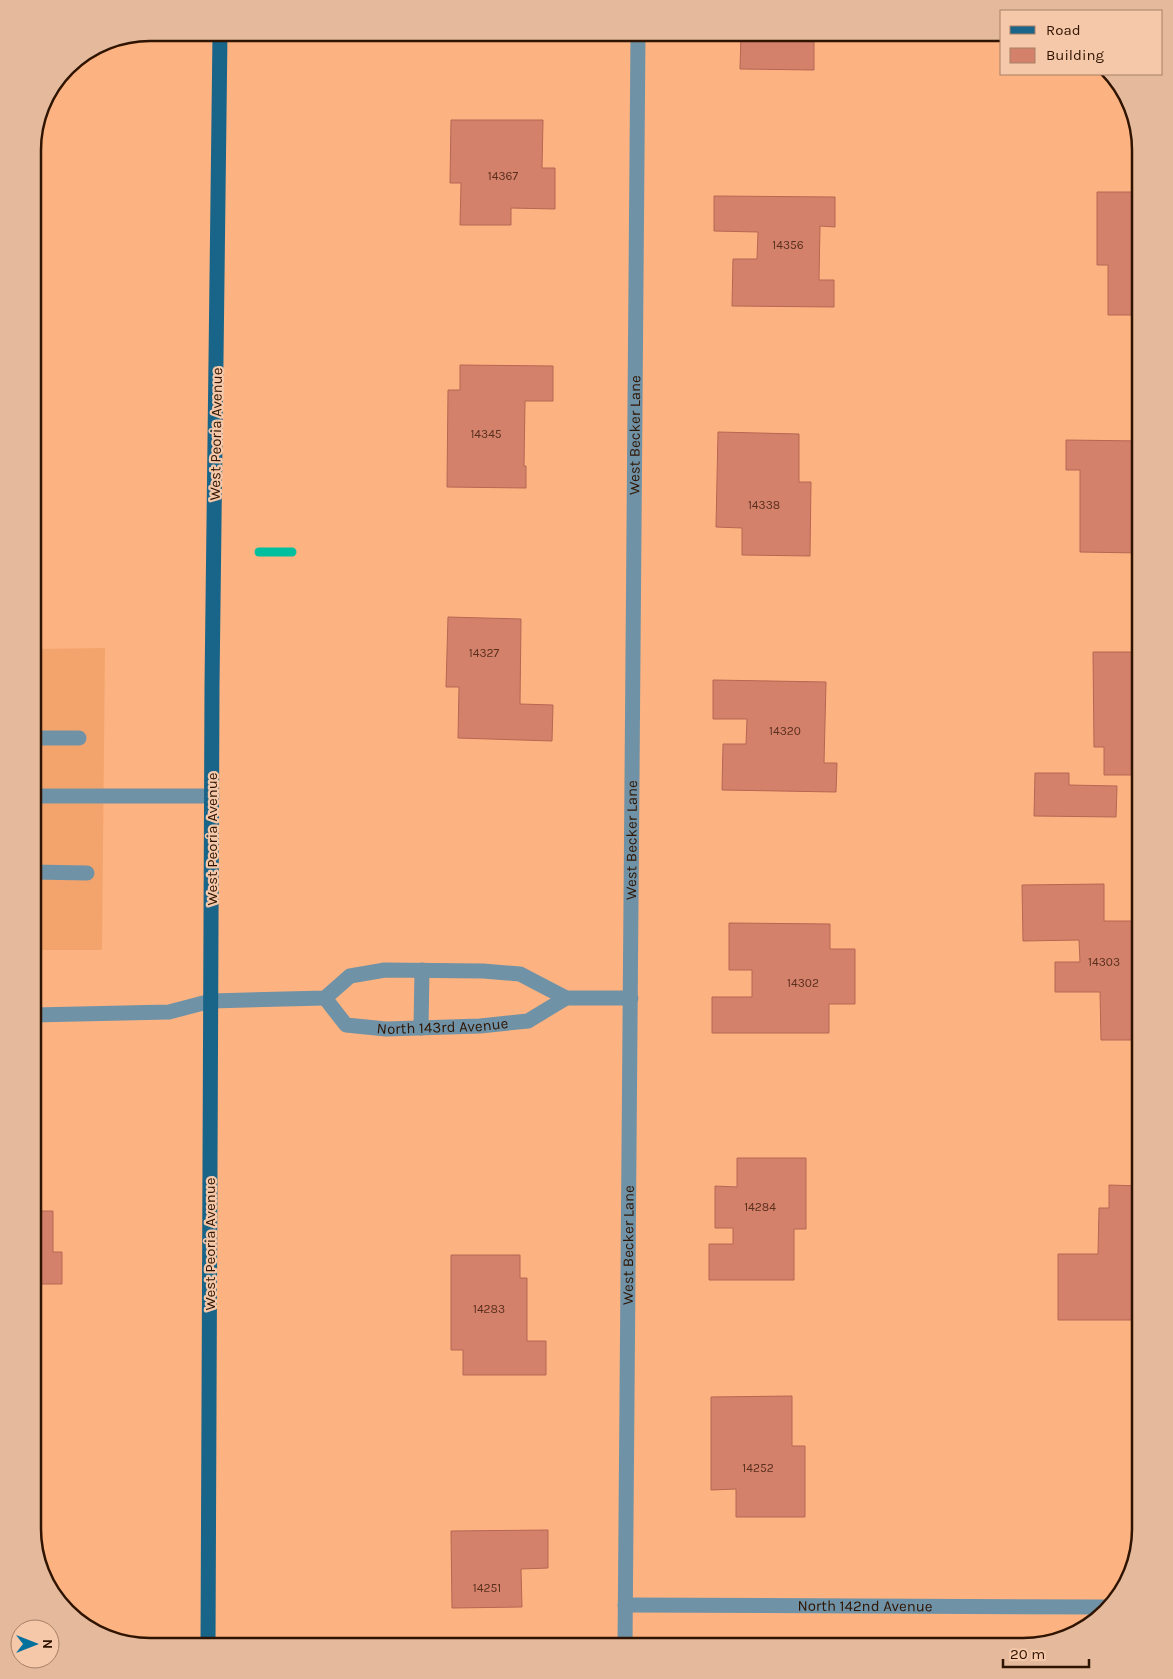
<svg xmlns="http://www.w3.org/2000/svg" width="1173" height="1679" font-family="Karla,sans-serif">
	<style>
		.built { fill: #f3a46d }
		.lines { fill: none; stroke-linecap: round; stroke-linejoin: round }
		.stream { stroke: #00bf9f; stroke-width: 9 }
		.building { fill: #d4816c; stroke: #b66652 }
		.minor { stroke: #7092a6; stroke-width: 15 }
		.major { stroke: #196589; stroke-width: 15 }
		.labels { text-anchor: middle; dominant-baseline: central; stroke-width: 4.5; stroke-linejoin: round; paint-order: stroke }
		.number-label { font-size: 12px; fill: #582f1c }
		.street-label { font-size: 15px; fill: #2f1401; stroke: #f5c8aa }
		.rim { fill: none; stroke: #2f1401; stroke-width: 2.5 }
	</style>
	<rect width="100%" height="100%" fill="#fcb381"/>
	<!-- built -->
	<path class="built" d="M 105,648 L 102,950 L 33,950 L 33,649 Z"/>
	<g class="lines">
		<!-- stream -->
		<path class="stream" d="M 259,552 L 292,552"/>
	</g>
	<!-- building -->
	<path class="building" d="M 741,33 L 814,33 L 814,70 L 740,69 Z
		M 451,120 L 543,120 L 542,168 L 555,168 L 555,209 L 511,208 L 511,225 L 460,225 L 461,183 L 450,183 Z
		M 1097,192 L 1140,192 L 1140,315 L 1108,315 L 1108,265 L 1097,265 Z
		M 714,196 L 835,197 L 835,227 L 820,226 L 819,280 L 834,280 L 834,307 L 732,306 L 733,259 L 757,259 L 758,232 L 714,231 Z
		M 460,365 L 553,366 L 553,401 L 525,401 L 524,466 L 526,466 L 526,488 L 447,487 L 448,390 L 460,390 Z
		M 718,432 L 799,434 L 799,482 L 811,482 L 810,556 L 742,555 L 742,528 L 716,527 Z
		M 1066,440 L 1140,441 L 1140,553 L 1080,552 L 1080,470 L 1066,470 Z
		M 448,617 L 521,619 L 520,704 L 553,705 L 552,741 L 458,738 L 459,687 L 446,687 Z
		M 1093,652 L 1140,652 L 1140,775 L 1104,775 L 1104,747 L 1094,747 Z
		M 713,680 L 826,682 L 824,763 L 837,763 L 836,792 L 722,790 L 723,744 L 746,744 L 747,719 L 713,719 Z
		M 1035,773 L 1069,773 L 1069,785 L 1117,786 L 1116,817 L 1034,816 Z
		M 1104,884 L 1104,921 L 1140,921 L 1140,1040 L 1101,1040 L 1100,992 L 1055,992 L 1055,962 L 1080,962 L 1079,940 L 1023,941 L 1022,885 Z
		M 729,923 L 830,924 L 830,949 L 855,949 L 855,1004 L 829,1004 L 829,1033 L 712,1033 L 712,997 L 752,997 L 752,970 L 729,970 Z
		M 737,1158 L 806,1158 L 806,1229 L 794,1229 L 794,1280 L 709,1280 L 709,1244 L 733,1244 L 733,1228 L 715,1228 L 715,1186 L 737,1187 Z
		M 1109,1185 L 1140,1186 L 1140,1264 L 1136,1264 L 1135,1320 L 1058,1320 L 1058,1254 L 1098,1254 L 1099,1208 L 1109,1208 Z
		M 33,1211 L 53,1211 L 53,1252 L 62,1252 L 62,1284 L 33,1284 Z
		M 451,1255 L 520,1255 L 520,1278 L 527,1278 L 527,1341 L 546,1341 L 546,1375 L 463,1375 L 463,1350 L 451,1350 Z
		M 792,1396 L 792,1446 L 805,1446 L 805,1517 L 736,1517 L 736,1489 L 711,1490 L 711,1397 Z
		M 548,1530 L 548,1568 L 521,1569 L 522,1607 L 452,1608 L 451,1531 Z"/>
	<g class="lines">
		<!-- minor -->
		<g class="minor">
			<path d="M 33,738 L 79,738"/>
			<path d="M 33,796 L 212,796"/>
			<path d="M 33,872 L 87,873"/>
			<path id="s1" d="M 325,998 L 346,1025 L 386,1029 L 480,1026 L 528,1021 L 566,998"/>
			<path d="M 33,1015 L 169,1012 L 211,1001 L 325,998 L 350,976 L 385,970 L 483,971 L 520,974 L 566,998 L 631,998"/>
			<path d="M 421,1028 L 422,970"/>
			<path id="s2" d="M 625,1605 L 1106,1607"/>
			<path id="s3" d="M 625,1646 L 638,33"/>
		</g>
		<!-- major -->
		<path class="major" d="M 208,1646 L 212,686 L 220,33"/>
	</g>
	<g class="labels">
		<!-- number labels -->
		<g class="number-label">
			<text x="503" y="176">14367</text>
			<text x="788" y="245">14356</text>
			<text x="486" y="434">14345</text>
			<text x="764" y="505">14338</text>
			<text x="484" y="653">14327</text>
			<text x="785" y="731">14320</text>
			<text x="1104" y="962">14303</text>
			<text x="803" y="983">14302</text>
			<text x="760" y="1207">14284</text>
			<text x="489" y="1309">14283</text>
			<text x="758" y="1468">14252</text>
			<text x="487" y="1588">14251</text>
		</g>
		<!-- street labels -->
		<g class="street-label">
			<text transform="translate(216 434) rotate(-89)">West Peoria Avenue</text>
			<text stroke="none"><textPath href="#s3" startOffset="1211">West Becker Lane</textPath></text>
			<text transform="translate(212 839) rotate(-90)">West Peoria Avenue</text>
			<text stroke="none"><textPath href="#s3" startOffset="806">West Becker Lane</textPath></text>
			<text stroke="none"><textPath href="#s1" startOffset="131">North 143rd Avenue</textPath></text>
			<text transform="translate(210 1244) rotate(-90)">West Peoria Avenue</text>
			<text stroke="none"><textPath href="#s3" startOffset="401">West Becker Lane</textPath></text>
			<text stroke="none"><textPath href="#s2" startOffset="240">North 142nd Avenue</textPath></text>
		</g>
	</g>
	<!-- crop -->
	<path d="M0 0H1173V1679H0ZM150 41H1023A109 109 0 0 1 1132 150V1529A109 109 0 0 1 1023 1638H150A109 109 0 0 1 41 1529V150A109 109 0 0 1 150 41Z" fill="#e5ba9c" fill-rule="evenodd"/>
	<path class="rim" d="M150 41H1023A109 109 0 0 1 1132 150V1529A109 109 0 0 1 1023 1638H150A109 109 0 0 1 41 1529V150A109 109 0 0 1 150 41Z"/>
	<!-- legend -->
	<rect x="1000" y="10" width="162" height="65" fill="#f5c8aa" stroke="#a68066"/>
	<rect x="1010" y="26" width="25" height="8" fill="#196589" stroke="#a68066"/>
	<text x="1046" y="35" font-size="15" fill="#2f1401">Road</text>
	<rect x="1010" y="48" width="25" height="15" fill="#d4816c" stroke="#a68066"/>
	<text x="1046" y="60" font-size="15" fill="#2f1401">Building</text>
	<!-- north arrow -->
	<g transform="translate(35 1644) rotate(90)"><circle r="24" fill="#f5c8aa" stroke="#a68066"/>
	<path d="M0-4L9 19L0 12L-9 19Z" fill="#06719d"/>
	<text y="-8" font-size="14" font-weight="bold" text-anchor="middle" fill="#2f1401">N</text>
	</g>
	<!-- scale -->
	<path d="M1003 1659v8h86v-8" fill="none" stroke="#2f1401" stroke-width="2.5"/>
	<text x="1010" y="1659" font-size="15" fill="#2f1401" stroke="#f5c8aa" stroke-width="4" paint-order="stroke">20 m</text>
</svg>
